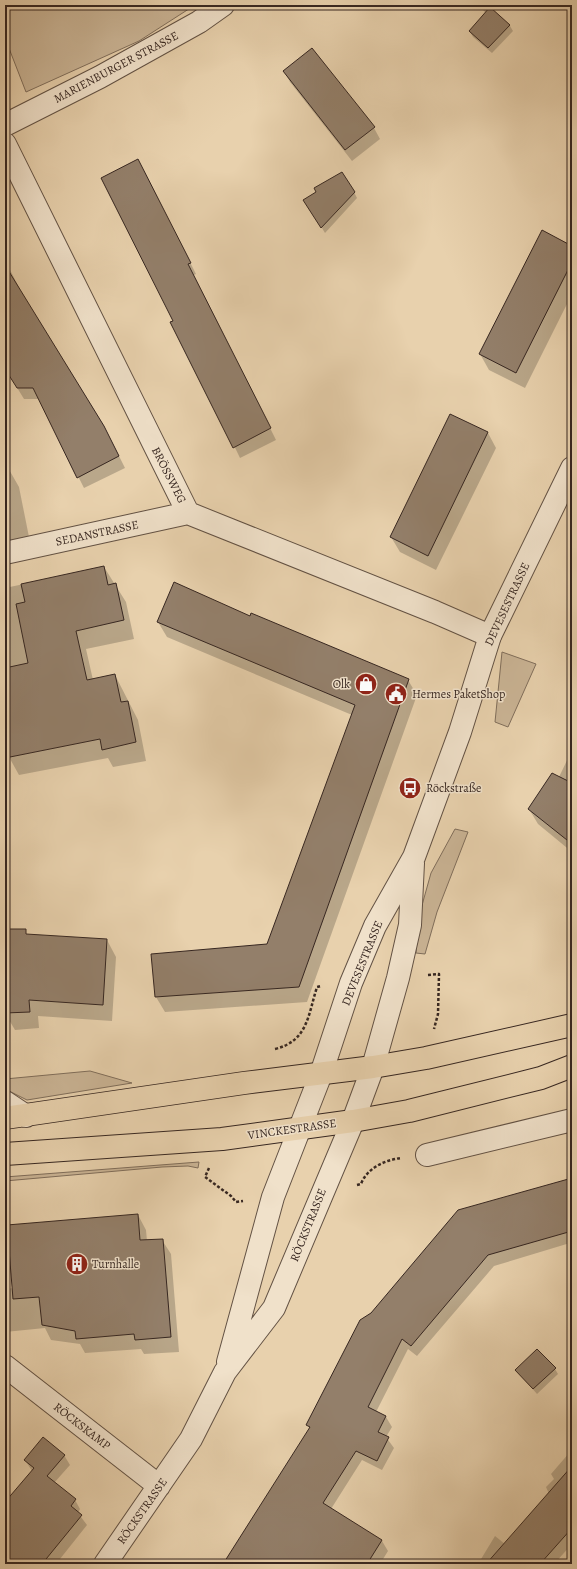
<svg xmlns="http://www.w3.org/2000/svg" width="577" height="1569" font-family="Alegreya,serif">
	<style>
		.green { fill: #cab495; stroke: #806e5b }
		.shadow { fill: #0003 }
		.building { fill: #937f6a; stroke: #372721 }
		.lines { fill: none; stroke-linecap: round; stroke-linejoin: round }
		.minor-casing { stroke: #635244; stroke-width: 24 }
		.tertiary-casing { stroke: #635244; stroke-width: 24 }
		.primary-casing { stroke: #372721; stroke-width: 24 }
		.path { stroke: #372721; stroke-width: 2.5; stroke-dasharray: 3 2; stroke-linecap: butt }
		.minor { stroke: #f0e1ca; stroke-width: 22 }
		.tertiary { stroke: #f0e1ca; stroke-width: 22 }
		.primary { stroke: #e8d1ad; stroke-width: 22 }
		.labels { text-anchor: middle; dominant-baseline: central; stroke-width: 3; stroke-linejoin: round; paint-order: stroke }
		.street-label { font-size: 12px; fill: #372721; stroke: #f0e1ca }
		.poi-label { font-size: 12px; fill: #372721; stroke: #f0e1ca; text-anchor: start }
	</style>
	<rect width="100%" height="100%" fill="#e8d1ad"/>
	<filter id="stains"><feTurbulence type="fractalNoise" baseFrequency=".005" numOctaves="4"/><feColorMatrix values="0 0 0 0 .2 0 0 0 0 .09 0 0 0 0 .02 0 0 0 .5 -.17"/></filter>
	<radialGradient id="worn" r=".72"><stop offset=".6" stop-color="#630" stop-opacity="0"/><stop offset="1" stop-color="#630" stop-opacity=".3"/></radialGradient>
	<!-- green -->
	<path class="green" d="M 5,5 L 195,5 L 139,41 L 26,92 L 5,38 Z
		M 502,652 L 536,664 L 508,727 L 495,722 Z
		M 455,829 L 468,832 L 437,912 L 425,954 L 416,953 L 419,916 L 431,873 Z
		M 90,1071 L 132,1083 L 27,1100 L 5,1089 L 5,1079 Z
		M 199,1162 L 198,1168 L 188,1166 L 162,1167 L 5,1181 L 5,1177 Z"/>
	<!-- shadow -->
	<path class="shadow" d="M 478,5 L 491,5 L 489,7 L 510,26 L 513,31 L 492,53 L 473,37 L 470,32 L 486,13 Z
		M 312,49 L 374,128 L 380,139 L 352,161 L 290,82 L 284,71 Z
		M 144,171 L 196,274 L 194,275 L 276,440 L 240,458 L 174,321 Z
		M 354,192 L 357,198 L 325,233 L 308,205 Z
		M 572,247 L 572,294 L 525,388 L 489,370 L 480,354 Z
		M 5,260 L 26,301 L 110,438 L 125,468 L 84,488 L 39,399 L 24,399 L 5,368 Z
		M 451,415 L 488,433 L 496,448 L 436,570 L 400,552 L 391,537 Z
		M 5,466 L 7,466 L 19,487 L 29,537 L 5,542 Z
		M 104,567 L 126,602 L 134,639 L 86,649 L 93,680 L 115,675 L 138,720 L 146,761 L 113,767 L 108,758 L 19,775 L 9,757 L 5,741 L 5,588 Z
		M 251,617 L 408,680 L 417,695 L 307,1002 L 165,1012 L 156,997 L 267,945 L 352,715 L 167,637 L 158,622 Z
		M 572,750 L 572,852 L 538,824 L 529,809 L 559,777 Z
		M 5,934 L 107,940 L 116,957 L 112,1021 L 38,1016 L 39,1028 L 15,1030 L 5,1013 Z
		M 572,1179 L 572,1249 L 570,1243 L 494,1266 L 417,1356 L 408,1349 L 376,1412 L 386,1417 L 392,1427 L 386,1437 L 394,1448 L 382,1470 L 362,1460 L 331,1509 L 382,1541 L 388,1551 L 380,1564 L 220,1564 L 223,1560 L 225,1562 L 310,1429 L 308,1425 L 361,1321 Z
		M 138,1215 L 146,1230 L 147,1241 L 162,1240 L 171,1254 L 179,1352 L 144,1354 L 141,1349 L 85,1353 L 80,1344 L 51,1340 L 45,1328 L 5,1332 L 5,1289 L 14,1288 Z
		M 555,1369 L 558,1374 L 537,1394 L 517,1371 Z
		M 572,1446 L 572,1544 L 554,1564 L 478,1564 L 495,1536 L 505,1544 L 549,1494 L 546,1487 L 554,1479 L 551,1474 L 570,1452 L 568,1449 Z
		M 64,1455 L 70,1465 L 54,1483 L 75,1500 L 80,1509 L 78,1513 L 87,1525 L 56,1564 L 5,1564 L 5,1503 L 32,1471 L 25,1460 Z"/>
	<!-- building -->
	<path class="building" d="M 490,7 L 510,25 L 488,48 L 469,31 Z
		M 312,48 L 375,127 L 345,150 L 283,71 Z
		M 138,159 L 191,263 L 188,264 L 271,428 L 233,448 L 170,322 L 173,321 L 101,178 Z
		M 342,172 L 355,192 L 321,228 L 303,200 L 316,192 L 314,188 Z
		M 542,230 L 572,246 L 572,262 L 516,373 L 479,354 Z
		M 5,265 L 104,426 L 119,456 L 77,478 L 33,388 L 17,388 L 5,369 Z
		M 450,414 L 488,432 L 428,556 L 390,537 Z
		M 104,566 L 108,585 L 116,583 L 124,620 L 76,631 L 87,680 L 115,674 L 121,702 L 128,701 L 136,742 L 102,750 L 100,739 L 5,758 L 5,668 L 28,663 L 16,604 L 25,602 L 21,584 Z
		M 174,582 L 250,616 L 251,613 L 409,679 L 299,987 L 155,997 L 151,954 L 267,944 L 355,705 L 157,622 Z
		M 552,773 L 572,783 L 572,844 L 528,809 Z
		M 5,929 L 26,929 L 26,934 L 107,939 L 103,1005 L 29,1000 L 30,1012 L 5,1013 Z
		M 572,1178 L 572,1231 L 488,1255 L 411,1346 L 402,1339 L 368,1407 L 386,1416 L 378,1432 L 389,1437 L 377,1461 L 356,1451 L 323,1503 L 382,1540 L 367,1564 L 223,1564 L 310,1427 L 306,1425 L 360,1320 L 371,1313 L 458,1210 Z
		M 138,1214 L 140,1240 L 163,1239 L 171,1337 L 135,1340 L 134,1334 L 76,1339 L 75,1331 L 42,1325 L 39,1297 L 13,1299 L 7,1225 Z
		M 537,1349 L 556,1368 L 533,1389 L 515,1370 Z
		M 43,1437 L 65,1455 L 47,1476 L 76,1499 L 71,1506 L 82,1515 L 42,1564 L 5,1564 L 5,1502 L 34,1468 L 24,1460 Z
		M 572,1466 L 572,1528 L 540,1564 L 486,1564 Z"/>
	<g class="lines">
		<!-- minor casing -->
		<g class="minor-casing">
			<path id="minor" d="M 5,125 L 100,77 L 199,22 L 223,5
				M 5,144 L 188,513 L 435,612 L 490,636
				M 5,553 L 188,513
				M 5,1102 L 26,1116
				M 427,1155 L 572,1120
				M 228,1362 L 273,1197 L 321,1074
				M 5,1366 L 159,1486
				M 105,1564 L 191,1439 L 225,1372 L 274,1308 L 353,1121 L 373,1067"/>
		</g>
		<!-- tertiary casing -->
		<g class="tertiary-casing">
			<path id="tertiary" d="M 373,1067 L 398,978 L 410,925 L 413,863
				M 321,1074 L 351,983 L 375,926 L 414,857 L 460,732 L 490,636 L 572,468"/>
		</g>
		<!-- primary casing -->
		<g class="primary-casing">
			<path id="primary" d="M 5,1118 L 244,1083 L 373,1067 L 426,1058 L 572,1025
				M 5,1154 L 222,1139 L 353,1121 L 409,1111 L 541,1078 L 572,1066"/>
		</g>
		<!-- path -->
		<path class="path" d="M 428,975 L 439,974 L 438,1014 L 434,1029
			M 275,1049 C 308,1041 308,1015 317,987 L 321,986
			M 209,1168 L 205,1177 L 231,1196 L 236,1202 L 243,1201
			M 357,1185 L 361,1184 C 367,1168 385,1160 401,1158"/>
		<!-- minor -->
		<use href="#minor" class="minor"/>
		<!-- tertiary -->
		<use href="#tertiary" class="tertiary"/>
		<!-- primary -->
		<use href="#primary" class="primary"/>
	</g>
	<!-- icons -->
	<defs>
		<g id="shop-disc" transform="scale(1.15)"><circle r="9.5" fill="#8f2418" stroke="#f0e1ca"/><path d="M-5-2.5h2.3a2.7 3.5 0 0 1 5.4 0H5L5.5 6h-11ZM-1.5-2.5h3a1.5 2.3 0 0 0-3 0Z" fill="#fff"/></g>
		<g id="civic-disc" transform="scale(1.15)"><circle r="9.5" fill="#8f2418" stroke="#f0e1ca"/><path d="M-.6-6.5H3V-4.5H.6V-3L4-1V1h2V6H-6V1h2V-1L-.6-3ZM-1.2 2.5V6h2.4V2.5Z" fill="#fff"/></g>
		<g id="bus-disc" transform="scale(1.15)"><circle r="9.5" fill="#8f2418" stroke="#f0e1ca"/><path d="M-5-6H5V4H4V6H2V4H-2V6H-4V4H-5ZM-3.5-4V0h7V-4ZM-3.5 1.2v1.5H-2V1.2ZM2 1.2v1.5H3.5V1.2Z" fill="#fff"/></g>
		<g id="building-disc" transform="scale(1.15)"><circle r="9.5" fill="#8f2418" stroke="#f0e1ca"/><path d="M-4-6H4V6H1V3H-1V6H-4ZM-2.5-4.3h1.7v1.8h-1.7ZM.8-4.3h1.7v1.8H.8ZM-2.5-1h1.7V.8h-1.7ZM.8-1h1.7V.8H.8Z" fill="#fff"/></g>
	</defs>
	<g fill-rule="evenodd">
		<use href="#shop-disc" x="366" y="684"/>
		<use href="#civic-disc" x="396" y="694"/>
		<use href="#bus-disc" x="410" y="788"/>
		<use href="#building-disc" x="77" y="1264"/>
	</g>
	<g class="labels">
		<!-- street labels -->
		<g class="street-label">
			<text transform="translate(116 67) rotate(-28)">MARIENBURGER STRASSE</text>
			<text transform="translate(169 475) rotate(63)">BRÖSSWEG</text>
			<text transform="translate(97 533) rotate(-12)">SEDANSTRASSE</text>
			<text transform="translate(507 604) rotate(-65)">DEVESESTRASSE</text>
			<text transform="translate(362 963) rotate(-68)">DEVESESTRASSE</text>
			<text transform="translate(292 1129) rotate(-8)">VINCKESTRASSE</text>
			<text transform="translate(308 1225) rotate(-68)">RÖCKSTRASSE</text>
			<text transform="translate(82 1426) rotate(38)">RÖCKSKAMP</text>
			<text transform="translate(142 1511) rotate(-55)">RÖCKSTRASSE</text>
		</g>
		<!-- poi labels -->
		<g class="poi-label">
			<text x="350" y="684" text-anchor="end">Olk</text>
			<text x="412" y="694">Hermes PaketShop</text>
			<text x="426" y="788">Röckstraße</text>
			<text x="92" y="1264">Turnhalle</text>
		</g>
	</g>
	<!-- margin -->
	<rect width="577" height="1569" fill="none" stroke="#e8d1ad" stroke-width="20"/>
	<rect x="6" y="6" width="565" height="1557" fill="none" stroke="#372721" stroke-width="2"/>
	<rect x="10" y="10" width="557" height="1549" fill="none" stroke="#372721"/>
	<rect width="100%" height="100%" filter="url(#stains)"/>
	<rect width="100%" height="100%" fill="url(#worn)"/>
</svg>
